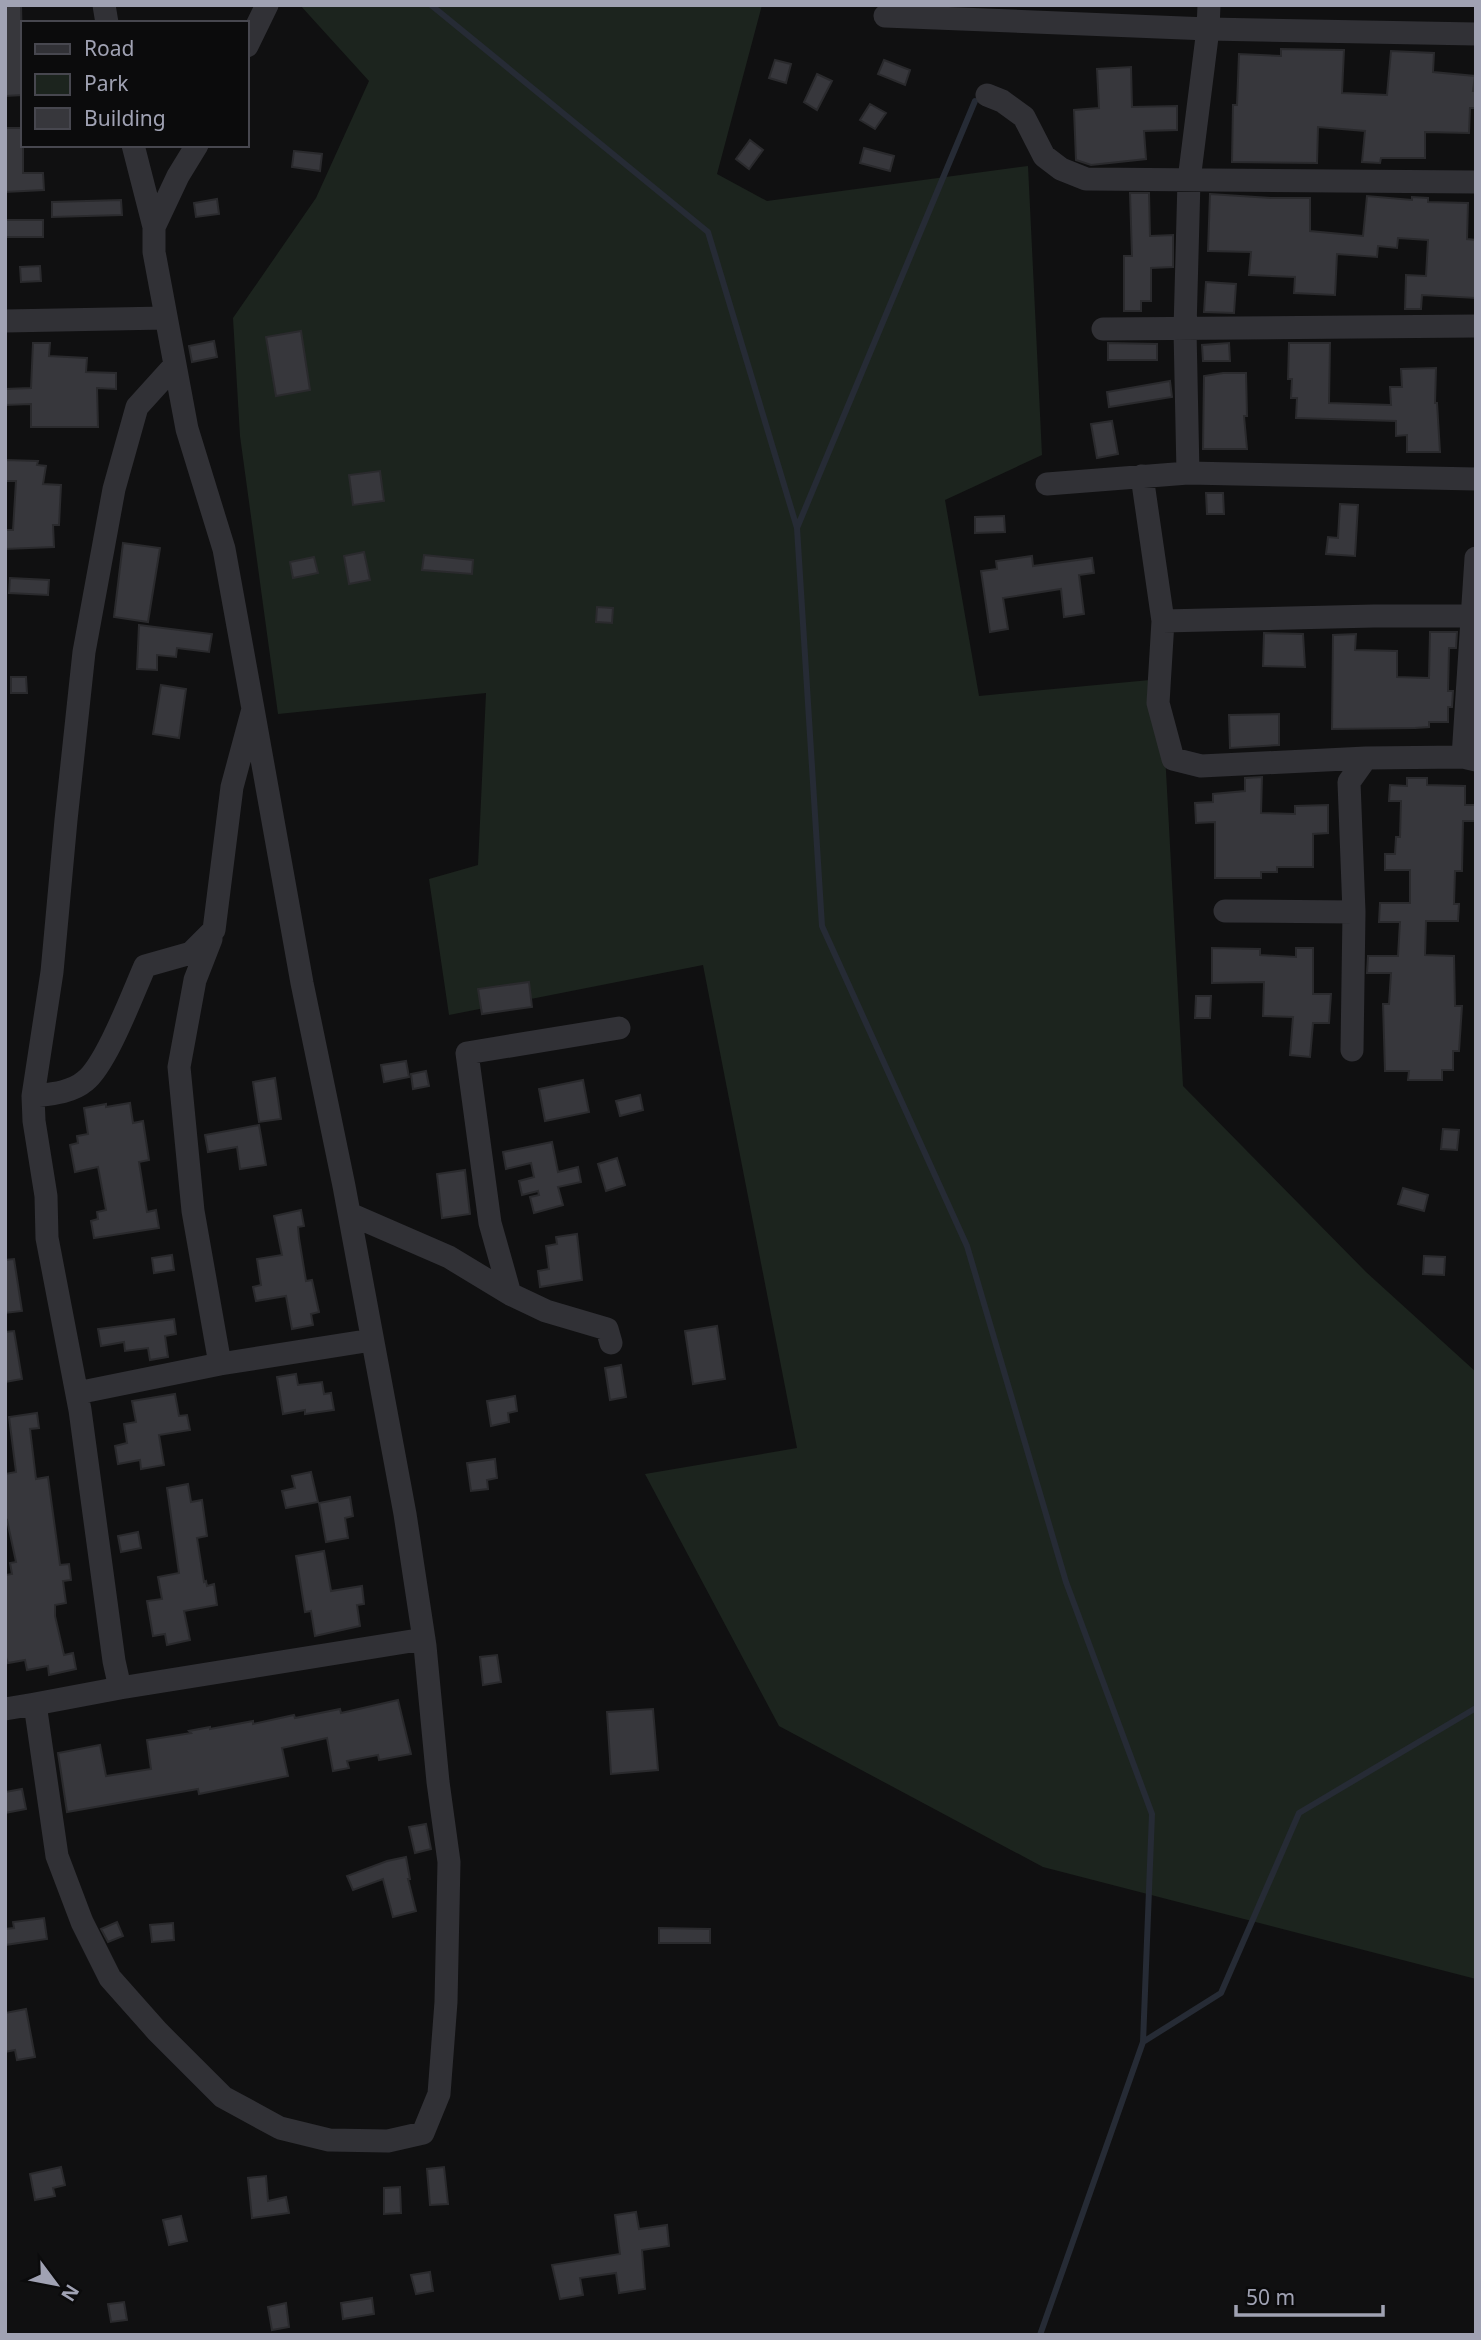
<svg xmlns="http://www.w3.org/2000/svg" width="1481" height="2340" font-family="'Noto Sans',sans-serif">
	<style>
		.green { fill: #1c241e }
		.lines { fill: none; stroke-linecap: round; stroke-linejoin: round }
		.stream { stroke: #262b35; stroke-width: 6 }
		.building { fill: #37373c; stroke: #2a2a2d; stroke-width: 2 }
		.minor { stroke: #313136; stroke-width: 23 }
	</style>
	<rect width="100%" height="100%" fill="#101011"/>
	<!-- green -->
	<path class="green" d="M 300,5 L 762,5 L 717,174 L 767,201 L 1028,166 L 1042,455 L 945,500 L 979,696 L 1161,679 L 1183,1086 L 1366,1272 L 1476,1372 L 1476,1979 L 1043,1867 L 779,1726 L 645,1474 L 797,1448 L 703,965 L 449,1015 L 429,879 L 478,865 L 486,693 L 278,714 L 240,436 L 233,318 L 316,198 L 369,81 Z"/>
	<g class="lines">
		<!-- stream -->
		<path class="stream" d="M 431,5 L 708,232 L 797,528 L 822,926 L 967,1246 L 1066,1582 L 1152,1814 L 1143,2042 L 1040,2335
			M 797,528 L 975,101
			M 1143,2042 L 1221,1993 L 1299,1813 L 1476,1708"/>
	</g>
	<!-- building -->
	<path class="building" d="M 5,5 L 21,5 L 23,95 L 5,96 Z
		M 1281,49 L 1344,50 L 1342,93 L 1387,95 L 1391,51 L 1434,53 L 1433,72 L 1475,76 L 1473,91 L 1476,91 L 1476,108 L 1470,108 L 1469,133 L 1425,132 L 1425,158 L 1381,158 L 1380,163 L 1362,162 L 1365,131 L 1318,127 L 1317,163 L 1232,162 L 1233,105 L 1237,105 L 1239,54 L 1281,56 Z
		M 775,60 L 791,64 L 786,83 L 769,78 Z
		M 884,60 L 910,70 L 905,85 L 878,74 Z
		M 1131,67 L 1132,107 L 1177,106 L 1177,130 L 1144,131 L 1146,159 L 1091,165 L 1076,160 L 1074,110 L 1099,108 L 1097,69 Z
		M 817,74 L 832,81 L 817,110 L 804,102 Z
		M 870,104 L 886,113 L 875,129 L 860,120 Z
		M 5,128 L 23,128 L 23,173 L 43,173 L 44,190 L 5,192 Z
		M 750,140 L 763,150 L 749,169 L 736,159 Z
		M 864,148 L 894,156 L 890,171 L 860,163 Z
		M 294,151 L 322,154 L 320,171 L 292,167 Z
		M 1130,193 L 1149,193 L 1150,236 L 1173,235 L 1173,267 L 1151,268 L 1151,301 L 1141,301 L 1141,311 L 1124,311 L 1124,256 L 1132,256 Z
		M 1210,194 L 1271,198 L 1310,198 L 1310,231 L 1363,236 L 1367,196 L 1412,200 L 1412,197 L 1428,198 L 1428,202 L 1468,203 L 1467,239 L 1476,240 L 1476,298 L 1422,295 L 1421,309 L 1405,309 L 1406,275 L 1426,276 L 1428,240 L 1398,238 L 1397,248 L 1378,246 L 1377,257 L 1337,254 L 1335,295 L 1294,293 L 1295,277 L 1249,275 L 1251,252 L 1208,251 Z
		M 217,199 L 219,214 L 196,217 L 194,203 Z
		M 121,200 L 122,215 L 52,217 L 52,202 Z
		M 5,220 L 43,220 L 43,237 L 5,237 Z
		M 40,266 L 41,281 L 21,282 L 20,267 Z
		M 1206,282 L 1236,284 L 1234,313 L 1204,312 Z
		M 301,331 L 310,390 L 276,396 L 266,337 Z
		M 214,341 L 217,357 L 192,362 L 189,346 Z
		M 33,343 L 50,343 L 49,356 L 87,358 L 86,372 L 116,373 L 116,389 L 97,388 L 98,427 L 31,427 L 31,404 L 5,405 L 5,389 L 31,388 Z
		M 1108,343 L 1157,344 L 1157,360 L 1108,360 Z
		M 1229,343 L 1230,361 L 1203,361 L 1202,345 Z
		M 1289,343 L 1330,343 L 1329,403 L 1391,405 L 1390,387 L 1402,387 L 1401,369 L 1436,368 L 1435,403 L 1437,403 L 1440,452 L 1407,452 L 1407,435 L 1396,436 L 1396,421 L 1296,418 L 1297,398 L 1291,398 L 1292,379 L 1288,379 Z
		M 1223,373 L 1246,373 L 1247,416 L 1244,416 L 1247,449 L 1203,449 L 1204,376 Z
		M 1170,381 L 1172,397 L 1109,407 L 1107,392 Z
		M 1112,421 L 1118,454 L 1097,458 L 1091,424 Z
		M 5,460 L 38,461 L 37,465 L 46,466 L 43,484 L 61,485 L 59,525 L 53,525 L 54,547 L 5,549 L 5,530 L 13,530 L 16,481 L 5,481 Z
		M 380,471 L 384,501 L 353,505 L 349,475 Z
		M 1206,493 L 1223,493 L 1224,514 L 1207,514 Z
		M 1340,504 L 1358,505 L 1355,556 L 1326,554 L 1328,537 L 1338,538 Z
		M 1004,516 L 1005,532 L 975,533 L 975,517 Z
		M 123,543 L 160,548 L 148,622 L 114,617 Z
		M 364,552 L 370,580 L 349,584 L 344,556 Z
		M 424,555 L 473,560 L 472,574 L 422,570 Z
		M 1032,556 L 1033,566 L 1092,558 L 1094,573 L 1079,575 L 1084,614 L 1064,617 L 1061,589 L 1003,598 L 1008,629 L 990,632 L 981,571 L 997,569 L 996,561 Z
		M 314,557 L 318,573 L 293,578 L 290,562 Z
		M 10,578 L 49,580 L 48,595 L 9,593 Z
		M 597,607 L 613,608 L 612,623 L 596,622 Z
		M 139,625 L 212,634 L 209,652 L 177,648 L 176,657 L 157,655 L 157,670 L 137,669 Z
		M 1430,632 L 1457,632 L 1456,648 L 1449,648 L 1448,691 L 1453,691 L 1452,707 L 1448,707 L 1448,722 L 1429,722 L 1429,727 L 1415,728 L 1332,729 L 1333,635 L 1356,634 L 1355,650 L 1397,651 L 1397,677 L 1429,678 Z
		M 1264,633 L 1303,634 L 1305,667 L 1263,666 Z
		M 11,677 L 26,677 L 27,693 L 11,693 Z
		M 161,685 L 186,689 L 179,738 L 153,734 Z
		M 1279,714 L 1279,745 L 1230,748 L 1229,715 Z
		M 1262,777 L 1261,813 L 1295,814 L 1295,806 L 1328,805 L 1328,833 L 1313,834 L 1313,867 L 1277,867 L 1277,872 L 1261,872 L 1261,878 L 1215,878 L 1215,822 L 1196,823 L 1195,803 L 1213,802 L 1213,794 L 1245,791 L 1245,778 Z
		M 1407,778 L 1427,778 L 1427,785 L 1465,786 L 1465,805 L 1475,805 L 1475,821 L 1463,821 L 1462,871 L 1455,871 L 1454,904 L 1459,904 L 1458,921 L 1426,921 L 1425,955 L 1454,956 L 1455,1006 L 1462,1006 L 1459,1051 L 1453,1051 L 1453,1070 L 1442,1070 L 1442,1080 L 1408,1080 L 1409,1071 L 1385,1071 L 1383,1004 L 1389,1004 L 1391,973 L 1367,973 L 1368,956 L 1398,956 L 1400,922 L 1379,922 L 1380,903 L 1410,903 L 1410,870 L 1385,870 L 1385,854 L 1395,854 L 1396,837 L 1400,837 L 1401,801 L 1389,801 L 1390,785 L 1407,786 Z
		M 1212,948 L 1260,949 L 1260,955 L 1296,957 L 1296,948 L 1313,948 L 1313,994 L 1331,994 L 1329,1023 L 1313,1023 L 1310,1057 L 1290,1055 L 1293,1017 L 1263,1016 L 1264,982 L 1212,983 Z
		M 529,982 L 532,1007 L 482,1014 L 478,989 Z
		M 1196,996 L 1211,996 L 1210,1018 L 1195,1018 Z
		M 406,1061 L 409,1077 L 384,1082 L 381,1065 Z
		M 426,1071 L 429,1086 L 413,1089 L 411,1074 Z
		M 275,1078 L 281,1119 L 259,1122 L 253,1082 Z
		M 583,1080 L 589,1112 L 545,1121 L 539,1089 Z
		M 640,1095 L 643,1110 L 620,1116 L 616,1101 Z
		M 130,1103 L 133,1123 L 143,1121 L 149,1160 L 139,1162 L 147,1212 L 156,1210 L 159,1228 L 94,1238 L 91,1221 L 98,1219 L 97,1212 L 106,1210 L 98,1167 L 75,1172 L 70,1145 L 78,1143 L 77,1136 L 88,1134 L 84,1108 L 106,1104 L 106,1107 Z
		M 259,1125 L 266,1165 L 240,1169 L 237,1147 L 208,1152 L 205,1135 Z
		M 1443,1129 L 1459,1130 L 1457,1150 L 1441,1149 Z
		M 552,1142 L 558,1172 L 578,1167 L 581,1182 L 558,1187 L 563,1205 L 534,1213 L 530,1197 L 539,1195 L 538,1191 L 522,1195 L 519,1181 L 534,1177 L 531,1163 L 506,1169 L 503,1152 Z
		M 617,1158 L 625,1185 L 606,1191 L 598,1164 Z
		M 465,1170 L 470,1214 L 442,1218 L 437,1174 Z
		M 1403,1188 L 1428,1195 L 1424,1211 L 1398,1204 Z
		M 301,1210 L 304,1226 L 298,1227 L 299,1238 L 306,1281 L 312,1280 L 319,1312 L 311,1314 L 313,1325 L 292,1329 L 286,1296 L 256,1301 L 253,1287 L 261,1285 L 257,1259 L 282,1255 L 274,1216 Z
		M 577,1234 L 582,1280 L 540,1287 L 538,1271 L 549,1269 L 546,1246 L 557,1244 L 556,1237 Z
		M 172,1255 L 174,1270 L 154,1273 L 152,1258 Z
		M 1424,1256 L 1445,1257 L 1444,1275 L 1423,1274 Z
		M 14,1259 L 22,1311 L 5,1313 L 5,1260 Z
		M 174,1319 L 176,1334 L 165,1336 L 168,1357 L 150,1360 L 148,1348 L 125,1351 L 124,1342 L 101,1346 L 98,1329 Z
		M 717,1326 L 725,1379 L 693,1384 L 685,1331 Z
		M 14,1331 L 22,1379 L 5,1382 L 5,1332 Z
		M 621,1365 L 626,1397 L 610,1400 L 605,1368 Z
		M 296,1374 L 298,1385 L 322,1382 L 324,1394 L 331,1393 L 334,1410 L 305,1414 L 305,1410 L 283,1414 L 277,1377 Z
		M 175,1394 L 179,1416 L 187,1415 L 190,1430 L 159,1435 L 164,1465 L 141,1469 L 140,1460 L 118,1464 L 115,1446 L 127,1443 L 124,1424 L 136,1422 L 132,1401 Z
		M 515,1396 L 517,1411 L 508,1413 L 509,1422 L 491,1426 L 487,1401 Z
		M 37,1413 L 39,1428 L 30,1429 L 36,1479 L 48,1477 L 60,1565 L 69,1564 L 71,1580 L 63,1581 L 66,1603 L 55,1605 L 55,1616 L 64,1655 L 73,1653 L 76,1669 L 49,1675 L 48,1666 L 27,1670 L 25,1660 L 8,1663 L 5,1655 L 5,1575 L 12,1574 L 10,1563 L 16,1562 L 7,1520 L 5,1521 L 5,1474 L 16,1472 L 9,1417 Z
		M 495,1459 L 497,1478 L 487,1480 L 488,1489 L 471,1491 L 467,1463 Z
		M 311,1472 L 318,1502 L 286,1508 L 282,1491 L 295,1488 L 292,1476 Z
		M 188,1484 L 191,1502 L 202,1500 L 207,1536 L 197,1538 L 204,1582 L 206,1581 L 207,1586 L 214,1584 L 217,1605 L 184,1611 L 190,1640 L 167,1645 L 165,1634 L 153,1636 L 147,1601 L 162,1599 L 158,1577 L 179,1573 L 167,1488 Z
		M 350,1497 L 353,1516 L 345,1518 L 348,1538 L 326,1542 L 319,1503 Z
		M 138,1532 L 141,1548 L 121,1552 L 118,1536 Z
		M 324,1551 L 331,1591 L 362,1586 L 364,1604 L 357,1605 L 360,1626 L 315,1636 L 311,1611 L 305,1612 L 296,1556 Z
		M 497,1655 L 501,1682 L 483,1685 L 480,1657 Z
		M 398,1700 L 411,1754 L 379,1760 L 378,1755 L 347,1761 L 349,1768 L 333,1771 L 327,1738 L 282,1748 L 288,1776 L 199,1794 L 198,1789 L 67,1812 L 58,1753 L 100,1745 L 106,1776 L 151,1769 L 147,1740 L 191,1733 L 189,1731 L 210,1727 L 210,1729 L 253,1721 L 253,1724 L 294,1715 L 295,1718 L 340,1709 L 341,1713 Z
		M 653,1709 L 658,1770 L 611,1774 L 607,1712 Z
		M 22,1789 L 26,1809 L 5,1813 L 5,1792 Z
		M 426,1824 L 431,1849 L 415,1853 L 409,1827 Z
		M 406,1857 L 410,1879 L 408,1879 L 416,1911 L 393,1917 L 383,1879 L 353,1890 L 347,1876 L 387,1861 Z
		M 44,1918 L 47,1939 L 5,1945 L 5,1929 L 14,1928 L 13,1922 Z
		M 117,1922 L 123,1936 L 108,1942 L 101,1929 Z
		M 173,1923 L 174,1940 L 152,1942 L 150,1925 Z
		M 659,1928 L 710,1929 L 710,1943 L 659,1943 Z
		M 26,2009 L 35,2057 L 17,2060 L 15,2050 L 5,2052 L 5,2013 Z
		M 61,2167 L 65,2185 L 53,2188 L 55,2196 L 35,2200 L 30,2174 Z
		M 444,2167 L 448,2204 L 430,2205 L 427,2169 Z
		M 266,2176 L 268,2201 L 286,2197 L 289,2213 L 252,2218 L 248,2178 Z
		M 400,2187 L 401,2213 L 384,2214 L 384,2188 Z
		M 636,2212 L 639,2229 L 667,2225 L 669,2246 L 642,2250 L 645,2289 L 619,2293 L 616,2273 L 580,2278 L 583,2295 L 560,2299 L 552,2265 L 620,2254 L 615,2215 Z
		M 181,2216 L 187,2241 L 169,2245 L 163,2220 Z
		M 430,2272 L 433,2291 L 416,2294 L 411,2275 Z
		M 372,2298 L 374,2314 L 343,2319 L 341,2303 Z
		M 124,2302 L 127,2320 L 111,2322 L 108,2304 Z
		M 286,2303 L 289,2327 L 272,2330 L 268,2307 Z"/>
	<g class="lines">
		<!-- minor -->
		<path class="minor" d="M 104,5 L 107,23
			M 1209,5 L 1208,29 L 1189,180 L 1185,330 L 1188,473 L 1476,479
			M 885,16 L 1208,29 L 1476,34
			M 247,46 L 267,5
			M 987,95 L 1002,101 L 1024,117 L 1044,156 L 1061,169 L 1086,179 L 1476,182
			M 133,145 L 154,227 L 154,252 L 187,429 L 224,549 L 253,709 L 232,787 L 214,930 L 191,953 L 145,966 C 133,993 106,1065 85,1081 C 71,1093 50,1094 33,1096 L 34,1121 L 46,1196 L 47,1238 L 80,1410 L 114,1661 L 120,1688 L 35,1704 L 57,1856 L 82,1922 L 110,1978 L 157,2031 L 223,2097 L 280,2128 L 329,2140 L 388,2141 L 423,2133 L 439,2094 L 446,2002 L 449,1862 L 438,1782 L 425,1646 L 405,1514 L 344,1186 L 302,983 L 253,709
			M 154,227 L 178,176 L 197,145
			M 5,321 L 166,318
			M 1103,329 L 1476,326
			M 1142,476 L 1163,621 L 1374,616 L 1471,616
			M 1047,484 L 1188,473
			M 1476,558 L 1463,757 L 1476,760
			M 1163,621 L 1158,703 L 1173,759 L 1201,766 L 1366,758
			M 1225,911 L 1354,912
			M 211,939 L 195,980 L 179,1067 L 193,1211 L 220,1364
			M 1352,1050 L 1354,912 L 1349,782 L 1366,758 L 1463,757
			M 33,1096 L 52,972 L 66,820 L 84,652 L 114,489 L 137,407 L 175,365
			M 350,1214 L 449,1257 L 510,1294 L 546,1311 L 607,1329 L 611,1343
			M 510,1294 L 490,1223 L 467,1053 L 619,1028
			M 77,1393 L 220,1364 L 372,1340
			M 120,1688 L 424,1639
			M 5,1709 L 35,1704"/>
	</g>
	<!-- border -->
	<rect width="1481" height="2340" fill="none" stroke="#a0a2b3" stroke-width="14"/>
	<!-- legend -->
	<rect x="21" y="21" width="228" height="126" fill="#0b0b0c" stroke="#47474f" stroke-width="2"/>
	<rect x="35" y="44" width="35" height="10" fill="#313136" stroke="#47474f" stroke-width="2"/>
	<text x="84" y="56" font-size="21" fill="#a0a2b3">Road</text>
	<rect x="35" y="74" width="35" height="21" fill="#1c241e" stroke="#47474f" stroke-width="2"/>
	<text x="84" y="91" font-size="21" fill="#a0a2b3">Park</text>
	<rect x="35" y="108" width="35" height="21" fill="#37373c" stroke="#47474f" stroke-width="2"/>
	<text x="84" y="126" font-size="21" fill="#a0a2b3">Building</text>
	<!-- north arrow -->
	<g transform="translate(56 2284) rotate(122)" stroke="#0b0b0c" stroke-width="5" paint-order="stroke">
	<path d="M0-5L12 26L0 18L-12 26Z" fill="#a0a2b3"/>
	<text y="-10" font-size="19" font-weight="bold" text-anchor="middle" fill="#a0a2b3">N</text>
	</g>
	<!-- scale -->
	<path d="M1236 2305v10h147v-10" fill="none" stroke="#a0a2b3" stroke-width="3.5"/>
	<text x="1246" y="2305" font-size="21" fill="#a0a2b3" stroke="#0b0b0c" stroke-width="5" paint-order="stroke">50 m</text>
</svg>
